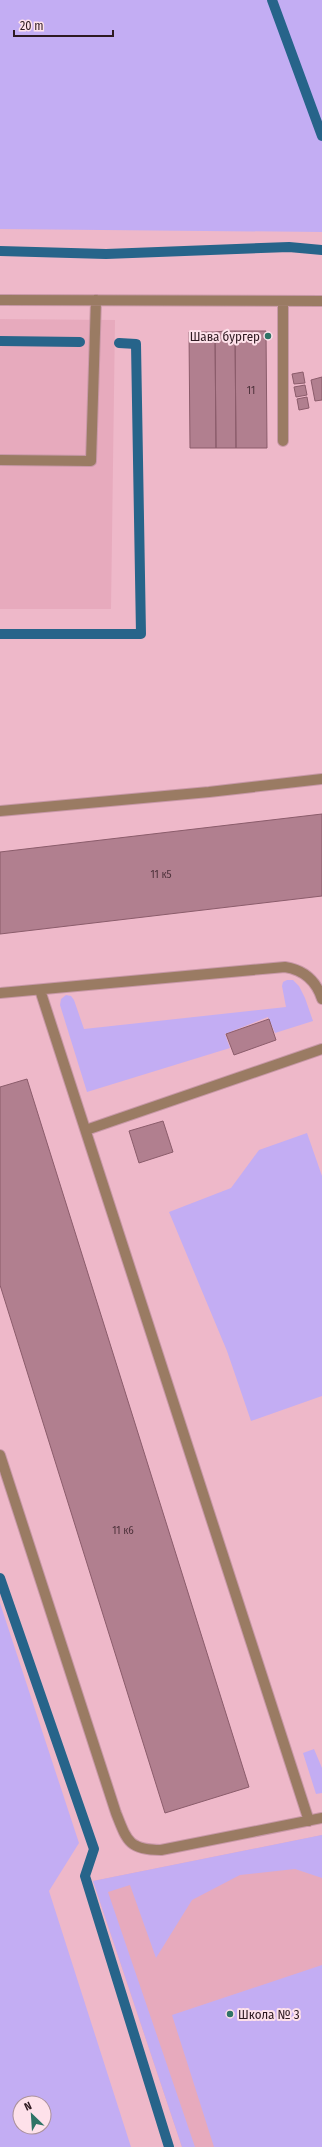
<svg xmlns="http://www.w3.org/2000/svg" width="322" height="2147" font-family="'Fira Sans Condensed',sans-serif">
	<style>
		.built { fill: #e7aabd }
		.green { fill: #c3adf3; fill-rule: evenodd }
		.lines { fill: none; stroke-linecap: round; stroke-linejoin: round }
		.stream { stroke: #27648a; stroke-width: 10 }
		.building { fill: #b17f8f; stroke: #8b5c6b }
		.lane-casing { stroke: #c898a7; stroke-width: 12 }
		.lane { stroke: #9a7b63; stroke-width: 10 }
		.poi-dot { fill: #2f7366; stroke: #fee1ea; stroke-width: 1.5 }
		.labels { text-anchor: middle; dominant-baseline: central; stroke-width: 4; stroke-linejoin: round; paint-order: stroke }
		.number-label { font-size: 11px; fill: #4f333c }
		.poi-label { font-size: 13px; fill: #2e1a21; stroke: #fee1ea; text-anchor: end }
	</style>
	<rect width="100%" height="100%" fill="#eeb8c9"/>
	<!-- built -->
	<path class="built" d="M 0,319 L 115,320 L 111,609 L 0,609 Z
		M 322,1835 L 322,2147 L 182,2147 L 93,1881 Z"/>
	<!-- green -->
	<path class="green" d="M 0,0 L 322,0 L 322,232 L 0,229 Z
		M 287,980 L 293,980 L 299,986 L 305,998 L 313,1021 L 275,1033 L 268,1017 L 225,1034 L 230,1048 L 87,1092 L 60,1005 L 61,999 L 66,995 L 71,996 L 74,1000 L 84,1029 L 286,1007 L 282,986 L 283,982 Z
		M 307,1133 L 322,1176 L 322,1396 L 251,1421 L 227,1351 L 169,1212 L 231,1188 L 259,1150 Z
		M 0,1603 L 79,1843 L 49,1891 L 131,2147 L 0,2147 ZM 20,2103 L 44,2103 L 44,2127 L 20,2127 Z
		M 314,1749 L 322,1768 L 322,1793 L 316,1794 L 303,1753 Z
		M 322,1835 L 322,1878 L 295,1869 L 240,1875 L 192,1900 L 156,1958 L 130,1885 L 108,1892 L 195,2147 L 182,2147 L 93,1881 Z
		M 322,1965 L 322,2147 L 214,2147 L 172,2015 Z"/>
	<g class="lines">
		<!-- stream -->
		<path class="stream" d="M 272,0 L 322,136
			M 0,251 L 106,254 L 289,247 L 322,250
			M 0,341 L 80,342
			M 0,634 L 141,634 L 136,344 L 119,343
			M 0,1578 L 94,1849 L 85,1876 L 169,2147"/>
	</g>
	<!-- building -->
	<path class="building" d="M 225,331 L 235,331 L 236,448 L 216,448 L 215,332 Z
		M 235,331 L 266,331 L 267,448 L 236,448 Z
		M 189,332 L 215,332 L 216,448 L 190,448 Z
		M 303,372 L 305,383 L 294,384 L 292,374 Z
		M 322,377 L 322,400 L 315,401 L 311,380 Z
		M 305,385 L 307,395 L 296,397 L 294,387 Z
		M 307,397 L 309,408 L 299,410 L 297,399 Z
		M 322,814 L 322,896 L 0,934 L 0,852 Z
		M 269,1019 L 276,1040 L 234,1055 L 226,1034 Z
		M 27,1079 L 249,1787 L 165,1813 L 0,1285 L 0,1087 Z
		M 163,1121 L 173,1152 L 139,1163 L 129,1131 Z"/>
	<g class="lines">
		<!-- lane casing -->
		<g class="lane-casing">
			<path id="lane" d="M 0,300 L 322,301
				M 283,302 L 283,441
				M 0,460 L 91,461 L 96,300
				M 0,811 L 209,792 L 322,779
				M 40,990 L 309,1821
				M 0,993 L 285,967 C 304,970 316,980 322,999
				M 86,1130 L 322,1049
				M 0,1455 L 116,1813 C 127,1841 129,1850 161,1850 L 322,1818"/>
		</g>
		<!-- lane -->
		<use href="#lane" class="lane"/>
	</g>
	<!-- markers -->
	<g class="poi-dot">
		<circle cx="268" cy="336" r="4"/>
		<circle cx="230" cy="2014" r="4"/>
	</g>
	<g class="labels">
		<!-- number labels -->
		<g class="number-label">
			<text x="251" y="390">11</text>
			<text x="161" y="874">11 к5</text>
			<text x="123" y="1530">11 к6</text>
		</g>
		<!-- poi labels -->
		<g class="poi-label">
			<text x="260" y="336">Шава бургер</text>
			<text x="238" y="2014" text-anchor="start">Школа № 3</text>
		</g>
	</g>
	<!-- north arrow -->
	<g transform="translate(32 2115) rotate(335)"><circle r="19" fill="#fee1ea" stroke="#ab919a"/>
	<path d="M0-3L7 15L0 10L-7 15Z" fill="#2f7366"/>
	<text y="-6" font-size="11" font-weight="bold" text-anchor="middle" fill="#2e1a21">N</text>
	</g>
	<!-- scale -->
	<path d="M14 30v6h99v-6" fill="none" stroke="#2e1a21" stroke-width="2"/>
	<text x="20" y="30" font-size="12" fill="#2e1a21" stroke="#fee1ea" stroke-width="3" paint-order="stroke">20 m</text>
</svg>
